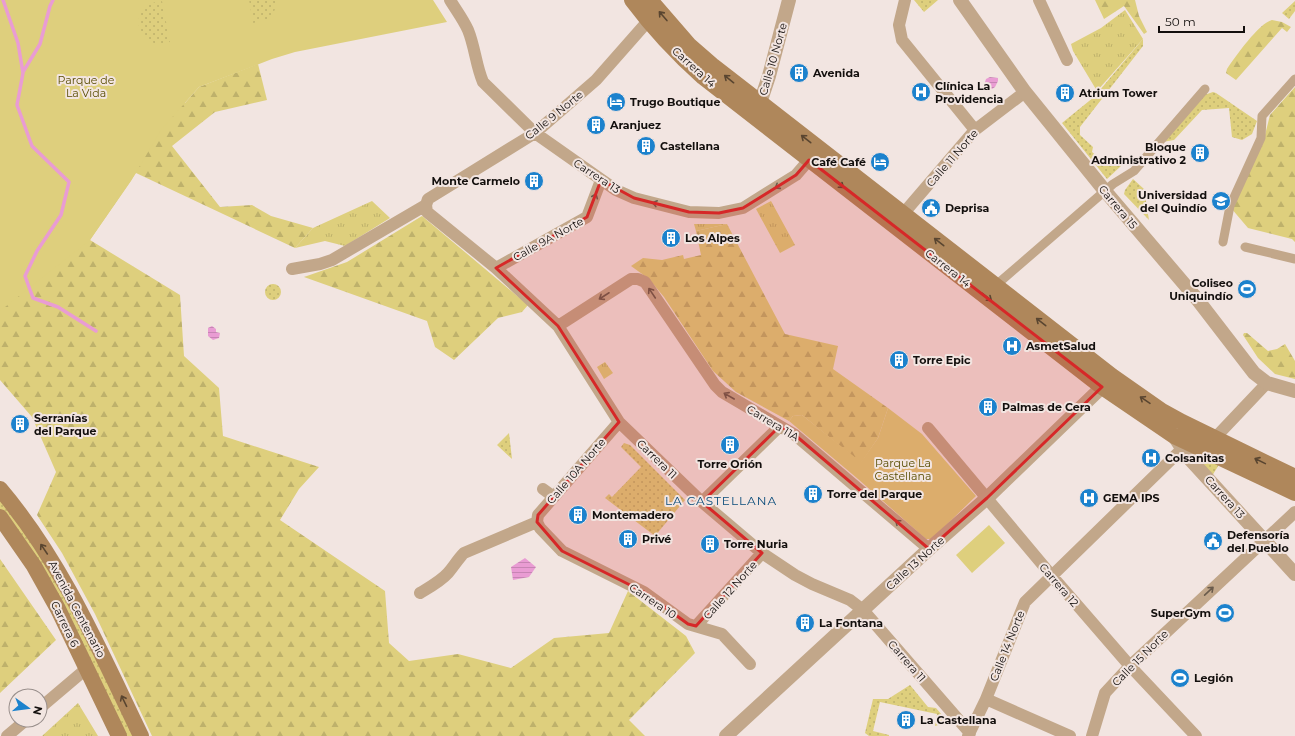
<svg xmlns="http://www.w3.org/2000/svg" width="1295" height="736" font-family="Montserrat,sans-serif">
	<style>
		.grass { fill: url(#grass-tufts) }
		.forest { fill: url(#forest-firs) }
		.park { fill: #decf7d }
		.garden { fill: url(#garden-dots) }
		.water { fill: url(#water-rules) }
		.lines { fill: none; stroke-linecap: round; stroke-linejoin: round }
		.stream { stroke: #e99cd3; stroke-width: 3.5 }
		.pedestrian { stroke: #c2a78a; stroke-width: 9 }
		.minor { stroke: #c2a78a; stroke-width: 12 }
		.tertiary { stroke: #c2a78a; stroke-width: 14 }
		.secondary { stroke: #af875b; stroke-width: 16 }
		.oneway { stroke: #594530 }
		.oneway2 { stroke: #6a5b4c }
		.marked { fill: #d62828; fill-opacity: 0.2; stroke: #d62828; stroke-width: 3; stroke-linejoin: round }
		.labels { text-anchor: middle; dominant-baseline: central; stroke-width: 4; stroke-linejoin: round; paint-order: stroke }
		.street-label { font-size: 11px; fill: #130f0d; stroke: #f2e5e1 }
		.poi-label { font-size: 11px; font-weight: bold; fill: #130f0d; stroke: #f2e5e1; text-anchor: start }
		.park-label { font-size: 11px; fill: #594d02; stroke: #f2e5e1 }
		.neighbourhood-label { font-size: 12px; letter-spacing: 1px; fill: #084b7a; stroke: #f2e5e1 }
	</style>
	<defs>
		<pattern id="grass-tufts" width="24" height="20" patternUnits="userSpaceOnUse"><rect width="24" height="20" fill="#decf7d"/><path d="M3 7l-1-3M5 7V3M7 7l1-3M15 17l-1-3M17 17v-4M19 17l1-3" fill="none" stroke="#beb16b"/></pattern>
		<pattern id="forest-firs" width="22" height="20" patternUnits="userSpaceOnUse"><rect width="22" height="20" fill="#decf7d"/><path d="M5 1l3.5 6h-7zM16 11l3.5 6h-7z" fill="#beb16b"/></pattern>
		<pattern id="garden-dots" width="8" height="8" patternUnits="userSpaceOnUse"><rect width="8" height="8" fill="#decf7d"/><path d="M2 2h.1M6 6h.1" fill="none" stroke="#beb16b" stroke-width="1.8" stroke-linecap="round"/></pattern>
		<pattern id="water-rules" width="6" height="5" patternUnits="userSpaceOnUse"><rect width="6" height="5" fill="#e99cd3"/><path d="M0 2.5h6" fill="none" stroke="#c785b4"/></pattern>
	</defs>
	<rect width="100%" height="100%" fill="#f2e5e1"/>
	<!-- grass -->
	<path class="grass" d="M 1125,10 L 1143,39 L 1097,91 L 1073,51 L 1071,44 L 1101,28 Z
		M 372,201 L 390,218 L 345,246 L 325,241 L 295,248 L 313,228 Z
		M 771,201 L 795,245 L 780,253 L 756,209 Z
		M 694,224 L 727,224 L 696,231 Z
		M 605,362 L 613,373 L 604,379 L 597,367 Z
		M 78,703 L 98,736 L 42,736 Z"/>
	<!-- forest -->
	<path class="forest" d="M 0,0 L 185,103 L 199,87 L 258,64 L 267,100 L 215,112 L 172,146 L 220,207 L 252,205 L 271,216 L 313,228 L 295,248 L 136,173 L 90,240 L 180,295 L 184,356 L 219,388 L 223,436 L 319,467 L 299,489 L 280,520 L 385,591 L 389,643 L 409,661 L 458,654 L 511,668 L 554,638 L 609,633 L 628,591 L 686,636 L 695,653 L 629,720 L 645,736 L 152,736 L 95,614 L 62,553 L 37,515 L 56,472 L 32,417 L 0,380 Z
		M 1095,0 L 1135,0 L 1139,16 L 1147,32 L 1144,34 L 1124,6 L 1104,19 Z
		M 1272,20 L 1282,22 L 1291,27 L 1287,32 L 1282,28 L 1236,80 L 1226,73 L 1227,69 C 1235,57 1259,23 1272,20 Z
		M 1295,87 L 1295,242 L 1292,239 L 1248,228 L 1231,208 L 1264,139 L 1270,115 Z
		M 422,216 L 528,305 L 522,312 L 498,318 L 454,360 L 435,347 L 427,321 L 304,277 L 347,262 Z
		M 727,224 L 785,334 L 838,346 L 833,369 L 888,408 L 878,438 L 861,463 L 802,415 L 793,416 L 789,421 L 736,392 L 713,371 L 664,297 L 649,279 L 631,266 L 643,258 L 662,260 L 683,255 L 684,259 L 701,255 L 696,231 Z
		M 1244,333 L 1247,333 L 1268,351 L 1277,349 L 1285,344 L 1295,361 L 1295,379 L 1275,374 L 1258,358 L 1243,335 Z
		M 0,559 L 56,640 L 0,693 Z"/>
	<!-- park -->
	<path class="park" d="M 0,0 L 433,0 L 447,22 L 295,52 L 272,59 L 199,87 L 161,130 L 131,181 L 90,240 L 0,311 Z
		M 888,408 L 922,434 L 976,496 L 932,539 L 926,539 L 858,479 L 789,421 L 793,416 L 802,415 L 861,462 L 878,438 Z
		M 989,525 L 1005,543 L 972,573 L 956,555 Z"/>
	<!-- garden -->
	<path class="garden" d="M 249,0 L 276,0 C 276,17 268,20 253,23 Z
		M 914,0 L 938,0 L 924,12 Z
		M 162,1 L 170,42 C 165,43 159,44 154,43 C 139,40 133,18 145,8 C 149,3 156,2 162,1 Z
		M 1295,1 L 1295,11 L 1289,19 L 1282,13 Z
		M 1143,39 L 1143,46 L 1080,127 L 1080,135 L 1093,147 L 1092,152 L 1106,164 L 1111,159 L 1121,166 L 1107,179 L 1062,123 L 1094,97 Z
		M 1213,92 L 1216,93 L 1257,121 L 1252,134 L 1242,140 L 1232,137 L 1229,108 L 1202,110 L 1174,140 L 1162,142 L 1204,95 Z
		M 1133,179 L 1144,189 L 1149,220 L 1124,194 L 1125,190 Z
		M265 292a8 8 0 1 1 16 0a8 8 0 1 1-16 0Z
		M 509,433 L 512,459 L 497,445 Z
		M 624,443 L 630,445 L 685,500 L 655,536 L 605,498 L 609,494 L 612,497 L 641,467 L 621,447 Z
		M 1190,452 L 1220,463 L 1212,476 Z
		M 0,496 L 52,568 L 136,736 L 127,736 L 0,509 Z
		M 910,685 L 928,707 L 936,708 L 948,722 L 935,726 L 937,714 L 880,702 L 873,731 L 889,735 L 889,736 L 869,736 L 865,733 L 873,699 L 888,699 Z"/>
	<!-- water -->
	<path class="water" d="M 990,77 L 998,78 L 998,81 L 995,87 L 992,89 L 988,88 L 985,82 L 986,79 Z
		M 212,326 L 216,329 L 216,332 L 220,333 L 219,338 L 213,340 L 208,336 L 208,328 Z
		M 525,558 L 536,567 L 529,577 L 513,580 L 511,567 Z"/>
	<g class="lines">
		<!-- stream -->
		<path class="stream" d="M 3,0 L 18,43 L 23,73 L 17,105 L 32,146 L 69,182 L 61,215 L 37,251 L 25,276 L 33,298 L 58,307 L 96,331
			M 23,72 L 40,44 L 50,6 L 53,0"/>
		<!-- pedestrian -->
		<path class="pedestrian" d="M 1223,242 L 1230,206 L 1261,138 L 1262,116 L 1295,79
			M 1245,247 L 1295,259
			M 995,286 L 1113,184 L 1134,171 L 1205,89"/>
		<!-- minor -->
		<path class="minor" d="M 450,0 C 456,10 463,19 468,30 C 475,47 476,66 483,82 L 535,133 L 616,190 L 634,198 L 689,212 L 719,213 L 743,208 L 796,175 L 809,160
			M 905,0 L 899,25 L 902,40 L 975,130
			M 1039,0 L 1067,60
			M 426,205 L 427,212 L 496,268 L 558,326 L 619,422 L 702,502 L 762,553 L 795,575 L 812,584 L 850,600 L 863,610 L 970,733
			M 426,205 L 428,199 L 535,133 L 596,80 L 648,21
			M 903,214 L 975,130 L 1025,92
			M 496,268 L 587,217 L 601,180
			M 292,269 L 320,264 L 332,260 L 426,205
			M 558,326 L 631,279 L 638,279 L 645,282 L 715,385 L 722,392 L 795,435 L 929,549
			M 928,428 L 1052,576 L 1130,666 L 1196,736
			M 1214,439 L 1267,383
			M 543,489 L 554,497
			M 702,502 L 780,426
			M 537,522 L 540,528 L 562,551 L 644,592 L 688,624 L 722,634 L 750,664
			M 537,522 L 538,515 L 619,422
			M 420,593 C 430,587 441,581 448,573 C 454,566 458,559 464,553 L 537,522
			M 696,626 L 762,553
			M 986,699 L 1070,736
			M 40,708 L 86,669
			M 7,736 L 26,720
			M 968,736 L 986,699 L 1025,602 L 1182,449
			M 1092,736 L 1105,693 L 1130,666 L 1295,512"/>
		<!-- tertiary -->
		<path class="tertiary" d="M 960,0 L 1025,92 L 1105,191 L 1197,299 L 1254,373 L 1267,383 L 1295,391
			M 755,110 L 760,103 L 769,76 L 789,0
			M 1174,436 L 1187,456 L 1295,574
			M 726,736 L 929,549 L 987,498 L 1102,387"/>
		<!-- secondary -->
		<path class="secondary" d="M 632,0 C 653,28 676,53 703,77 L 1102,387 L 1174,436 L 1295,493
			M 650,0 L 689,45 L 712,65 L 1112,376 L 1162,411 L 1182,422 L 1295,477
			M 0,489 C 62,562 100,651 141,736
			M 0,517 L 34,566 L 58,609 L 119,736"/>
	</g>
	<!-- one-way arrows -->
	<defs><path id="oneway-shaft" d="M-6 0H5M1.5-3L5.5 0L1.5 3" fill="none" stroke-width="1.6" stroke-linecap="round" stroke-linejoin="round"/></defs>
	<g class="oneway">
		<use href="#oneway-shaft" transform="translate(663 16) rotate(-131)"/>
		<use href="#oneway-shaft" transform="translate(729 79) rotate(-141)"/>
		<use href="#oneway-shaft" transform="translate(806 139) rotate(-142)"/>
		<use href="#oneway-shaft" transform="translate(839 184) rotate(38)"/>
		<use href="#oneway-shaft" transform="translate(939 242) rotate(-142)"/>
		<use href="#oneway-shaft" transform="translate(987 297) rotate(38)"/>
		<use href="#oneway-shaft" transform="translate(1041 322) rotate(-142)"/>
		<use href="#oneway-shaft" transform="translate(1145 400) rotate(-146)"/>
		<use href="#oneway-shaft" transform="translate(1260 461) rotate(-154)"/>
		<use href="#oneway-shaft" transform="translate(44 549) rotate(-124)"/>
		<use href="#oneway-shaft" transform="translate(124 701) rotate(-116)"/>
	</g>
	<g class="oneway2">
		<use href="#oneway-shaft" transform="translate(780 185) rotate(148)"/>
		<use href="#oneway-shaft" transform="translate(594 199) rotate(-69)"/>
		<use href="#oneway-shaft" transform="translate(658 204) rotate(-166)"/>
		<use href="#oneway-shaft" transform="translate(652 293) rotate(-124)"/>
		<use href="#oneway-shaft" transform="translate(604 296) rotate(147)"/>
		<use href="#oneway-shaft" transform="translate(729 396) rotate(-150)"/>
		<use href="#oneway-shaft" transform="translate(900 524) rotate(-140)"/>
		<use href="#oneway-shaft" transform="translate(1209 591) rotate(-43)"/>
	</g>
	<!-- marked area -->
	<path class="marked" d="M 809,160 L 1102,387 L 987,498 L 929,549 L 795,435 L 780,426 L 702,502 L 762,553 L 696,626 L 688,624 L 644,592 L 562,551 L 537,522 L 538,515 L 619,422 L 558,326 L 496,268 L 587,217 L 601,180 L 634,198 L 689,212 L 719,213 L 743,208 L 796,175 Z"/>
	<!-- icons -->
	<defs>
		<g id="building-disc" transform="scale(1)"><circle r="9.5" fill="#1c82cd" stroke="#f2e5e1"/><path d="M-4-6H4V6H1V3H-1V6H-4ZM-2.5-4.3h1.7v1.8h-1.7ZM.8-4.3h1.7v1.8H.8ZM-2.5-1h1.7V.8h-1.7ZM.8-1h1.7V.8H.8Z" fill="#fff"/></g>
		<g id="hospital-disc" transform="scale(1)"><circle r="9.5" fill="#1c82cd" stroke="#f2e5e1"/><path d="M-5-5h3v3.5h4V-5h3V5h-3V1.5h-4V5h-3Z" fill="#fff"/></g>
		<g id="hotel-disc" transform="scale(1)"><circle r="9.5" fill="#1c82cd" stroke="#f2e5e1"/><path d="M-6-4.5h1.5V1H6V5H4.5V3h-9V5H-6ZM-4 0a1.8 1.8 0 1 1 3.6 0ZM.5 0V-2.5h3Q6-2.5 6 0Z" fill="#fff"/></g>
		<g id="university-disc" transform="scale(1)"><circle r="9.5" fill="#1c82cd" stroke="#f2e5e1"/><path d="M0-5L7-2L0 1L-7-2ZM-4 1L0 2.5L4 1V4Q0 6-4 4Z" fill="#fff"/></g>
		<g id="civic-disc" transform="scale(1)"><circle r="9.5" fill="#1c82cd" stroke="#f2e5e1"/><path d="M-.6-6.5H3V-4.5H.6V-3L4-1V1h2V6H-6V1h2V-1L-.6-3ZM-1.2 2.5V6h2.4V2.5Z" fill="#fff"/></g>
		<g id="stadium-disc" transform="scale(1)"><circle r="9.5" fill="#1c82cd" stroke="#f2e5e1"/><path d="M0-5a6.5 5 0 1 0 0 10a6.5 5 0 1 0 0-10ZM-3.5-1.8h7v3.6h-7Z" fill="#fff"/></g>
	</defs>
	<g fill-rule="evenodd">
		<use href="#building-disc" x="799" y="73"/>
		<use href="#hospital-disc" x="921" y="92"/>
		<use href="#building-disc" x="1065" y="93"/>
		<use href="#hotel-disc" x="616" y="102"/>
		<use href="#building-disc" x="596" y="125"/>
		<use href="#building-disc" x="646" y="146"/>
		<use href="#building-disc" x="1200" y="153"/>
		<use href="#hotel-disc" x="880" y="162"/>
		<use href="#building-disc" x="534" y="181"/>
		<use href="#university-disc" x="1221" y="201"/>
		<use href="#civic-disc" x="931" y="208"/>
		<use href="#building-disc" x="671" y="238"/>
		<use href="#stadium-disc" x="1247" y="289"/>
		<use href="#hospital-disc" x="1012" y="346"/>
		<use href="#building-disc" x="899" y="360"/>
		<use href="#building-disc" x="988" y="407"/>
		<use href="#building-disc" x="20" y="424"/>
		<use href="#building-disc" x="730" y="445"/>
		<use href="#hospital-disc" x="1151" y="458"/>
		<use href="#building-disc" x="813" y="494"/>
		<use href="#hospital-disc" x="1089" y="498"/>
		<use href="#building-disc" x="578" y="515"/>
		<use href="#building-disc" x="628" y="539"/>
		<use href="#civic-disc" x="1213" y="541"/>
		<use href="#building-disc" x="710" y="544"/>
		<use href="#stadium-disc" x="1225" y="613"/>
		<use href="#building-disc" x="805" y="623"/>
		<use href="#stadium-disc" x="1180" y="678"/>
		<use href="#building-disc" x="906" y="720"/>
	</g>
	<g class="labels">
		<!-- street labels -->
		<g class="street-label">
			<text transform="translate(773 59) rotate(-74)">Calle 10 Norte</text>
			<text transform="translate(694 67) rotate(42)">Carrera 14</text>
			<text transform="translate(554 115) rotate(-39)">Calle 9 Norte</text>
			<text transform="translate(952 158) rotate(-49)">Calle 11 Norte</text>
			<text transform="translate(597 176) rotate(33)">Carrera 13</text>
			<text transform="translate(1118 207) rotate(50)">Carrera 15</text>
			<text transform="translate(548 239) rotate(-29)">Calle 9A Norte</text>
			<text transform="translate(948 268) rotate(38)">Carrera 14</text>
			<text transform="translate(773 423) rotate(31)">Carrera 11A</text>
			<text transform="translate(657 459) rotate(44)">Carrera 11</text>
			<text transform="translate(576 471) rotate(-49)">Calle 10A Norte</text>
			<text transform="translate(1225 497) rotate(48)">Carrera 13</text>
			<text transform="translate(915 563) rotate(-42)">Calle 13 Norte</text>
			<text transform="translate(1059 585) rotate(49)">Carrera 12</text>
			<text transform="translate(730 590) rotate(-48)">Calle 12 Norte</text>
			<text transform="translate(653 601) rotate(34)">Carrera 10</text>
			<text transform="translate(77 609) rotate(62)">Avenida Centenario</text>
			<text transform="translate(65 624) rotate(64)">Carrera 6</text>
			<text transform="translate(1007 646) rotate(-68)">Calle 14 Norte</text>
			<text transform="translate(1140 658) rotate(-45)">Calle 15 Norte</text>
			<text transform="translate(907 661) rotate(49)">Carrera 11</text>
		</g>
		<!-- poi labels -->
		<g class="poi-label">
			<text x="813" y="73">Avenida</text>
			<text x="935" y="86">Clínica La<tspan x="935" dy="13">Providencia</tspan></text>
			<text x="1079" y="93">Atrium Tower</text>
			<text x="630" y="102">Trugo Boutique</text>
			<text x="610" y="125">Aranjuez</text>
			<text x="660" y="146">Castellana</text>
			<text x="1186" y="147" text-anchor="end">Bloque<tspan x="1186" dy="13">Administrativo 2</tspan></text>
			<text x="866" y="162" text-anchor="end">Café Café</text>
			<text x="520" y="181" text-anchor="end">Monte Carmelo</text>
			<text x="1207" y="195" text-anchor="end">Universidad<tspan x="1207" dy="13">del Quindío</tspan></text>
			<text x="945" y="208">Deprisa</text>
			<text x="685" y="238">Los Alpes</text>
			<text x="1233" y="283" text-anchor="end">Coliseo<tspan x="1233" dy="13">Uniquindío</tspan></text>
			<text x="1026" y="346">AsmetSalud</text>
			<text x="913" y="360">Torre Epic</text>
			<text x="1002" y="407">Palmas de Cera</text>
			<text x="34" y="418">Serranías<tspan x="34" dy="13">del Parque</tspan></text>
			<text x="1165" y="458">Colsanitas</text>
			<text x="730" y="464" text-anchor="middle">Torre Orión</text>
			<text x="827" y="494">Torre del Parque</text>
			<text x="1103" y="498">GEMA IPS</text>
			<text x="592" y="515">Montemadero</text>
			<text x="1227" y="535">Defensoría<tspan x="1227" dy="13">del Pueblo</tspan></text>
			<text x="642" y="539">Privé</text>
			<text x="724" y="544">Torre Nuria</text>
			<text x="1211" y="613" text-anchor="end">SuperGym</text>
			<text x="819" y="623">La Fontana</text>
			<text x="1194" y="678">Legión</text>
			<text x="920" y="720">La Castellana</text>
		</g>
		<!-- park labels -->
		<g class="park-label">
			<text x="86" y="80">Parque de<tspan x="86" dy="13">La Vida</tspan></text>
			<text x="903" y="463">Parque La<tspan x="903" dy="13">Castellana</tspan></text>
		</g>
		<!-- neighbourhood labels -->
		<g class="neighbourhood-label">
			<text x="721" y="500">LA CASTELLANA</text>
		</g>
	</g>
	<!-- north arrow -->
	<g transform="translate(28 708) rotate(104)"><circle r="19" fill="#f2e5e1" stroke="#998f8c"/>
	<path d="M0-3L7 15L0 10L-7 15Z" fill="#1c82cd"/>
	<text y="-6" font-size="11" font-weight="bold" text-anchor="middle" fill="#130f0d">N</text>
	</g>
	<!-- scale -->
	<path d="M1159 26v6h85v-6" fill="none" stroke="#130f0d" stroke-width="2"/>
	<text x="1165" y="26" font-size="12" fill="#130f0d" stroke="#f2e5e1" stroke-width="3" paint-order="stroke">50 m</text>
</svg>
